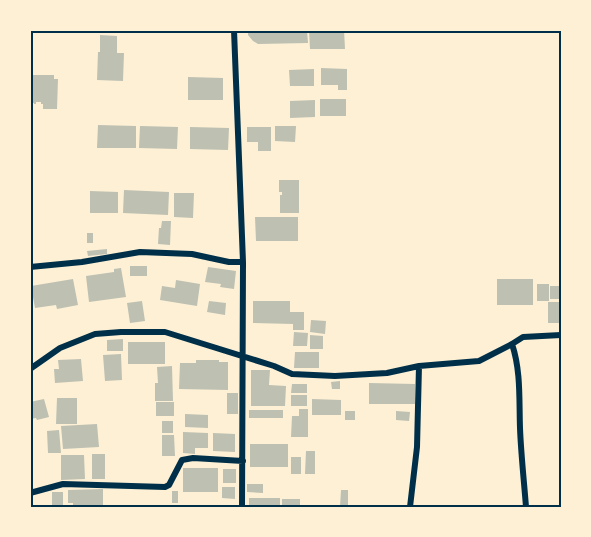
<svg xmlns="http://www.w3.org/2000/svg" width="591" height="537" font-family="Arial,sans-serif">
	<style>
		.building { fill: #bec0b2 }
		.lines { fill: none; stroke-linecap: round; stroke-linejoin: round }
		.minor { stroke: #003049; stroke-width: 6 }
		.neatline { fill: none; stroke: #003049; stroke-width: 2 }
	</style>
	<rect width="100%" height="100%" fill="#fdf0d5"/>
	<!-- building -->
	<path class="building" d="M 248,30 L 307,30 L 308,43 L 258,44 L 253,41 L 248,35 Z
		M 309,30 L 344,30 L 345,49 L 310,49 Z
		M 100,35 L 117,36 L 117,53 L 124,53 L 123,81 L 97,80 L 98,52 L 100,52 Z
		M 321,68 L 347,69 L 347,90 L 338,90 L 338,85 L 321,85 Z
		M 314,69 L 314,86 L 290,86 L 289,70 Z
		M 30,75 L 54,75 L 54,79 L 58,79 L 57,109 L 43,109 L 43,104 L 41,104 L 41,102 L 36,102 L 36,104 L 34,104 L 34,103 L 30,103 Z
		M 188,77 L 223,78 L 223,100 L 188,100 Z
		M 320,99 L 346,99 L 346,116 L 320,116 Z
		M 315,100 L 315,117 L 290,118 L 290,101 Z
		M 98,125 L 136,126 L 136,148 L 97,148 Z
		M 140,126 L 178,127 L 177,149 L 139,148 Z
		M 275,126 L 296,126 L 295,142 L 275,141 Z
		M 190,127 L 229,128 L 228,150 L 190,149 Z
		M 247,127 L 271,127 L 271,151 L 258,151 L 258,142 L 247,142 Z
		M 279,180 L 299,180 L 299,213 L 280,213 L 280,195 L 282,195 L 282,192 L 279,192 Z
		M 124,190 L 169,192 L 168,215 L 123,213 Z
		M 90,191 L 118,192 L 118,213 L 90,213 Z
		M 174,193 L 194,193 L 193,218 L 174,217 Z
		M 255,217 L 298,217 L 298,241 L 256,241 Z
		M 162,221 L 171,221 L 170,245 L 158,244 L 159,228 L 161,228 Z
		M 87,233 L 93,233 L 93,243 L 87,243 Z
		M 107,249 L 107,254 L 88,256 L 87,251 Z
		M 130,266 L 147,266 L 147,276 L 130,276 Z
		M 208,267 L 236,271 L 234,289 L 220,287 L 221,284 L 205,282 Z
		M 121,268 L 126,297 L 89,302 L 86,276 L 114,272 L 114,269 Z
		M 73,279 L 78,305 L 57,309 L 56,305 L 35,308 L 31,286 Z
		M 497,279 L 533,279 L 533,305 L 497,305 Z
		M 176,280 L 200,284 L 197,306 L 160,300 L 162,286 L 175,288 Z
		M 537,284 L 549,284 L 549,301 L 537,301 Z
		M 550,286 L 561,286 L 561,299 L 550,299 Z
		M 142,301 L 145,321 L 130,323 L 127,303 Z
		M 209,301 L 226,303 L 225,315 L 207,312 Z
		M 253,301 L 290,301 L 290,312 L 304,312 L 304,330 L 293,330 L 293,324 L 253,323 Z
		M 548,302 L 561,302 L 561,323 L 548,323 Z
		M 311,320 L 326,321 L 325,334 L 310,332 Z
		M 294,332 L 308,333 L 307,346 L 293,346 Z
		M 310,335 L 323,336 L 323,349 L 310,349 Z
		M 123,339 L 123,351 L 107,351 L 107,340 Z
		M 128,342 L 165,342 L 165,364 L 128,364 Z
		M 295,352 L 319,352 L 319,368 L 294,368 Z
		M 121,354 L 122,380 L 105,381 L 103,355 Z
		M 81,359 L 83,381 L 55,383 L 54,369 L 59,369 L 58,360 Z
		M 196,360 L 219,360 L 219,362 L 228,362 L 228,390 L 179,389 L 180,363 L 196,363 Z
		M 172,366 L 173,401 L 155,401 L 155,383 L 158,383 L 157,367 Z
		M 251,370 L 270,370 L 269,385 L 286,386 L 285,406 L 251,406 Z
		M 340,381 L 340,389 L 332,389 L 331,382 Z
		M 369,383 L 415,384 L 415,404 L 369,404 Z
		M 292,384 L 307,384 L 307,393 L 291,393 Z
		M 227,393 L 238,393 L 238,414 L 227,414 Z
		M 291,395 L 307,395 L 307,406 L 291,406 Z
		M 57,398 L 77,398 L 77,424 L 56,424 Z
		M 44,399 L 49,417 L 37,420 L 36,418 L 30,419 L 30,402 Z
		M 312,399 L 341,400 L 341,415 L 312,415 Z
		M 156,402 L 174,402 L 174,416 L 156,416 Z
		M 299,409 L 308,409 L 308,437 L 291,437 L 292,416 L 299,416 Z
		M 249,410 L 283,410 L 283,418 L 249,418 Z
		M 345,411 L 355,411 L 355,420 L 345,420 Z
		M 396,411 L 410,412 L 409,421 L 396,420 Z
		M 185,414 L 208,415 L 208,428 L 185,427 Z
		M 162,421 L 173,421 L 173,433 L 162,433 Z
		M 97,424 L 99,447 L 63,449 L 61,426 Z
		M 59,430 L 61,453 L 48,453 L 47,431 Z
		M 183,432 L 208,433 L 208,448 L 195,448 L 195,454 L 183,453 Z
		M 213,433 L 235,434 L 235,452 L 213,451 Z
		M 162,435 L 174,435 L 175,456 L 162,456 Z
		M 250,444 L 288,444 L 288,467 L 250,467 Z
		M 306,451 L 315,451 L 315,474 L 305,474 Z
		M 92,454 L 105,454 L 105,479 L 92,479 Z
		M 61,455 L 84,455 L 85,479 L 61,480 Z
		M 291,457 L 301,457 L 301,474 L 291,474 Z
		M 183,468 L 218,468 L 218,492 L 183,492 Z
		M 223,469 L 236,469 L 236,483 L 223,483 Z
		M 247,484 L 263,484 L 263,493 L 247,492 Z
		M 222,487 L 235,487 L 235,499 L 222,498 Z
		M 103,489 L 103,507 L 73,507 L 73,503 L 68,503 L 68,490 Z
		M 341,490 L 348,490 L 348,507 L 340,507 Z
		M 172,491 L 178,491 L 178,503 L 172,503 Z
		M 52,492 L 63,492 L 63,506 L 52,506 Z
		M 249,498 L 280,498 L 280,507 L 249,507 Z
		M 282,499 L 300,499 L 300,507 L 282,507 Z"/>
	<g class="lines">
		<!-- minor -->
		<path class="minor" d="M 234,30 L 243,262 L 242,507
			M 30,267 L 82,262 L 140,252 L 192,254 L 229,262 L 243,262
			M 512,344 C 521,371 519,399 520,428 C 521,454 524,481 526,507
			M 30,369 L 60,348 L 95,334 L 121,332 L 165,332 L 274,366 L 292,374 L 335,376 L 387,373 L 419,366 L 479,361 L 512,344 L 523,337 L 561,335
			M 30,493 L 63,484 L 165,487 L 169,485 L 182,460 L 193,458 L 243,461
			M 410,507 L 417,447 L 419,366"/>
	</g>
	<!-- border -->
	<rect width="591" height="537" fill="none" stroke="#fdf0d5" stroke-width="63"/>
	<rect x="32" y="32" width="528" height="474" class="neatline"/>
</svg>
